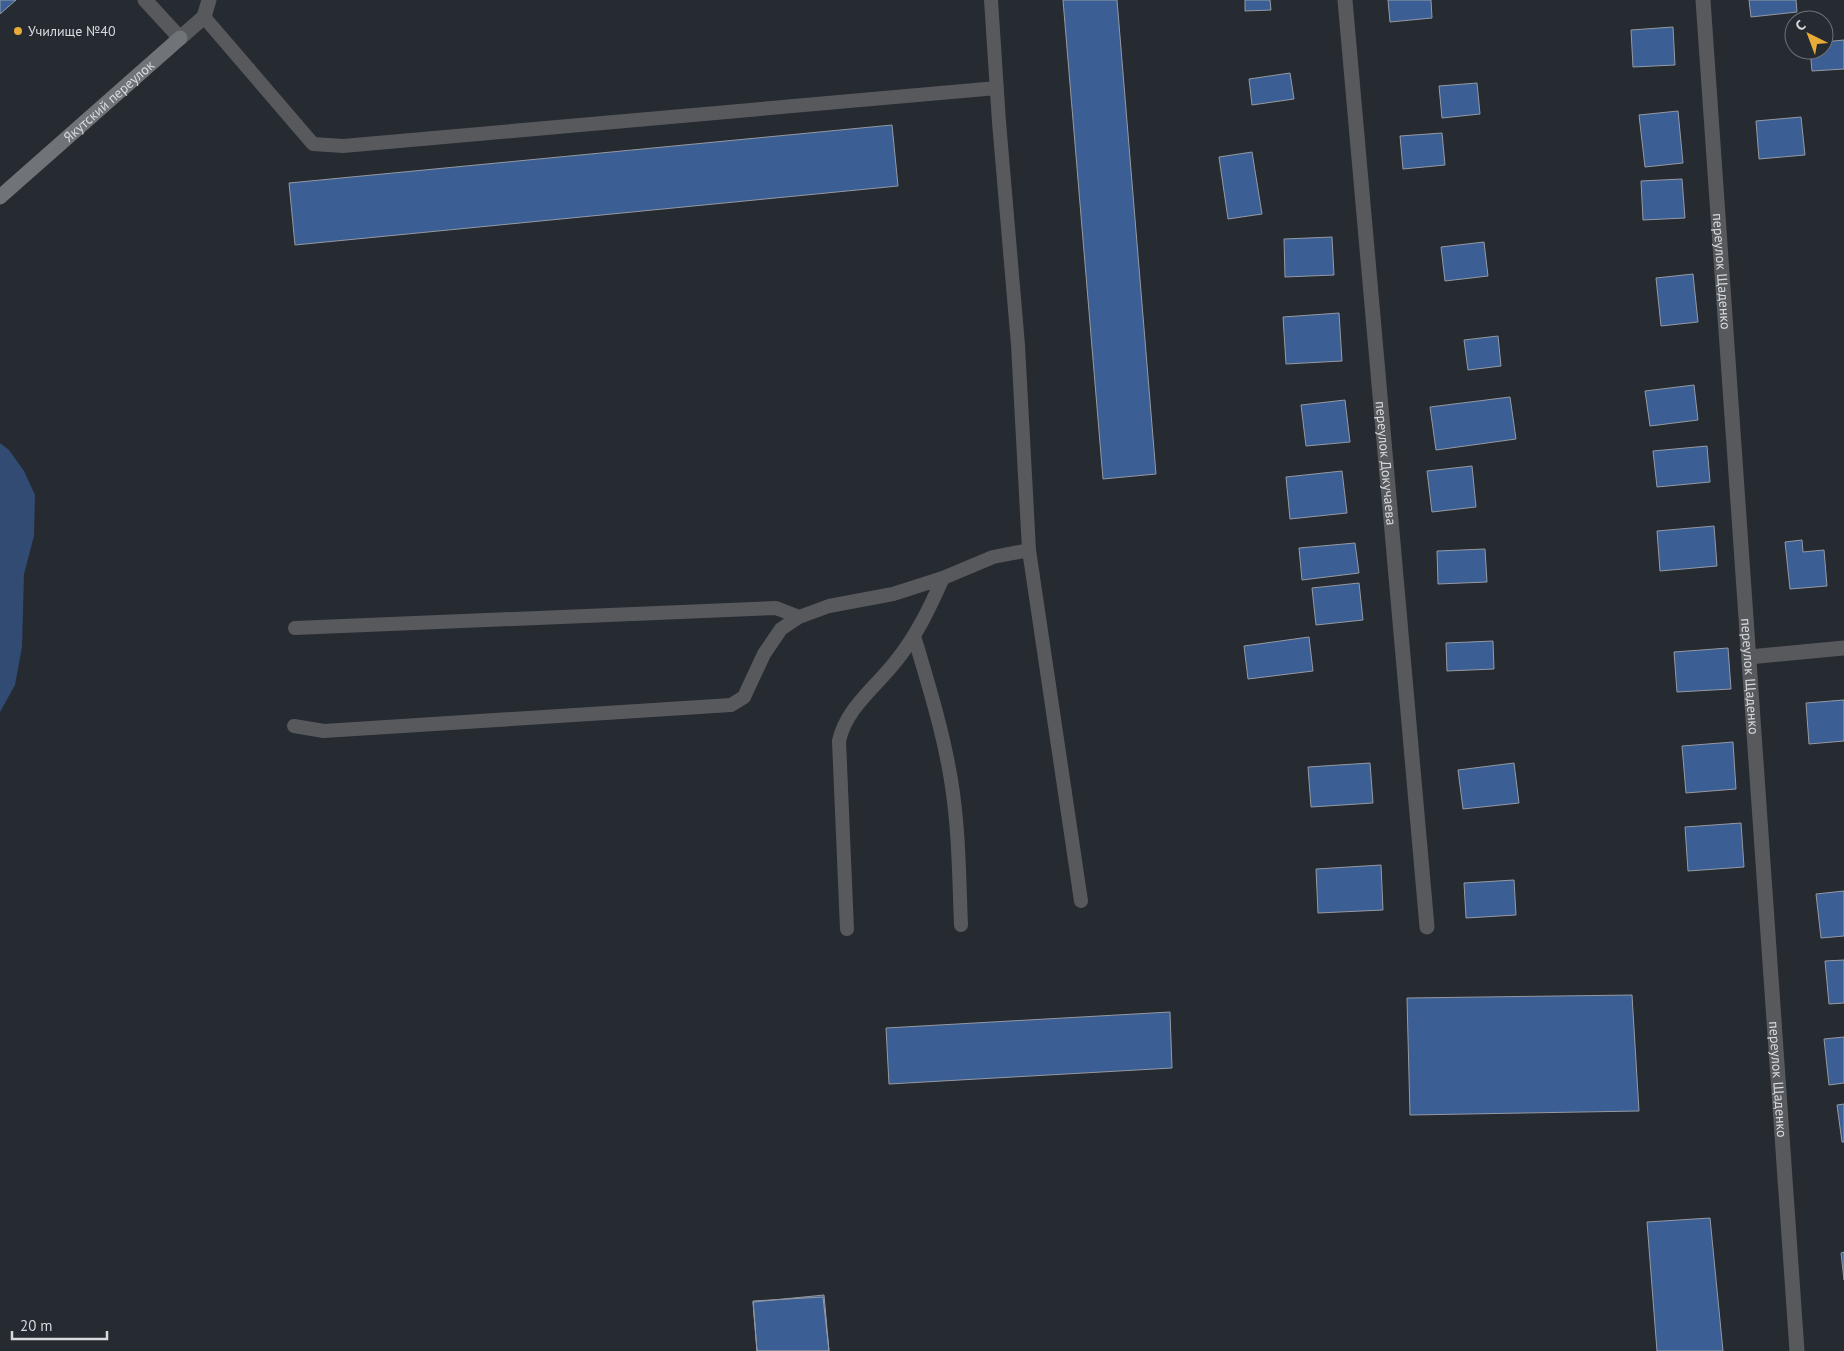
<svg xmlns="http://www.w3.org/2000/svg" width="1844" height="1351" font-family="'PT Sans',sans-serif">
	<style>
		.green { fill: #324b73 }
		.building { fill: #3b5e95; stroke: #959aa2 }
		.lines { fill: none; stroke-linecap: round; stroke-linejoin: round }
		.lane { stroke: #57595d; stroke-width: 14 }
		.street { stroke: #57595d; stroke-width: 15 }
		.secondary { stroke: #707479; stroke-width: 15 }
		.poi-dot { fill: #e9ab37; stroke: #262a31; stroke-width: 2 }
		.labels { text-anchor: middle; dominant-baseline: central; stroke-width: 4; stroke-linejoin: round; paint-order: stroke }
		.poi-label { font-size: 14px; fill: #d7dadf; stroke: #262a31; text-anchor: start }
		.street-label { font-size: 14px; fill: #d7dadf; stroke: #262a31 }
	</style>
	<rect width="100%" height="100%" fill="#262a31"/>
	<!-- green -->
	<path class="green" d="M 0,443 L 9,450 L 24,471 L 35,495 L 34,536 L 24,574 L 22,647 L 15,685 L 0,712 Z"/>
	<!-- building -->
	<path class="building" d="M 0,0 L 16,0 L 0,14 Z
		M 1063,0 L 1117,0 L 1156,474 L 1103,479 Z
		M 1245,0 L 1270,0 L 1271,10 L 1245,11 Z
		M 1388,0 L 1431,0 L 1432,18 L 1390,22 Z
		M 1749,0 L 1796,0 L 1797,12 L 1751,17 Z
		M 1673,27 L 1675,65 L 1633,67 L 1631,30 Z
		M 1844,40 L 1844,69 L 1812,71 L 1810,50 L 1824,50 L 1824,42 Z
		M 1290,73 L 1294,99 L 1252,105 L 1249,79 Z
		M 1477,83 L 1480,114 L 1442,118 L 1439,86 Z
		M 1678,111 L 1683,163 L 1645,167 L 1639,115 Z
		M 1801,117 L 1805,155 L 1759,159 L 1756,121 Z
		M 892,125 L 898,186 L 295,245 L 289,183 Z
		M 1442,133 L 1445,165 L 1403,169 L 1400,136 Z
		M 1252,152 L 1262,214 L 1228,219 L 1219,157 Z
		M 1682,179 L 1685,218 L 1643,220 L 1641,181 Z
		M 1332,237 L 1334,275 L 1285,277 L 1284,239 Z
		M 1484,242 L 1488,276 L 1445,281 L 1441,247 Z
		M 1693,274 L 1698,322 L 1661,326 L 1656,278 Z
		M 1339,313 L 1342,361 L 1286,364 L 1283,317 Z
		M 1498,336 L 1501,366 L 1468,370 L 1464,340 Z
		M 1694,385 L 1698,420 L 1650,426 L 1645,391 Z
		M 1510,397 L 1516,439 L 1436,450 L 1430,407 Z
		M 1345,400 L 1350,442 L 1306,446 L 1301,405 Z
		M 1707,446 L 1710,482 L 1657,487 L 1653,451 Z
		M 1472,466 L 1476,507 L 1432,512 L 1427,471 Z
		M 1342,471 L 1347,513 L 1290,519 L 1286,477 Z
		M 1714,526 L 1717,566 L 1660,571 L 1657,531 Z
		M 1802,540 L 1803,552 L 1824,550 L 1827,586 L 1790,589 L 1785,542 Z
		M 1355,543 L 1359,573 L 1302,580 L 1299,548 Z
		M 1485,549 L 1487,582 L 1438,584 L 1437,551 Z
		M 1359,583 L 1363,620 L 1316,625 L 1312,588 Z
		M 1309,637 L 1313,671 L 1248,679 L 1244,646 Z
		M 1493,641 L 1494,669 L 1447,671 L 1446,643 Z
		M 1728,648 L 1731,689 L 1677,692 L 1674,652 Z
		M 1844,700 L 1844,741 L 1809,744 L 1806,703 Z
		M 1733,742 L 1736,789 L 1686,793 L 1682,746 Z
		M 1370,763 L 1373,803 L 1311,807 L 1308,767 Z
		M 1514,763 L 1519,803 L 1463,809 L 1458,770 Z
		M 1741,823 L 1744,867 L 1688,871 L 1685,827 Z
		M 1381,865 L 1383,910 L 1318,913 L 1316,869 Z
		M 1514,880 L 1516,915 L 1466,918 L 1464,883 Z
		M 1844,891 L 1844,936 L 1821,938 L 1816,894 Z
		M 1844,960 L 1844,1003 L 1829,1004 L 1825,961 Z
		M 1632,995 L 1639,1111 L 1410,1115 L 1407,998 Z
		M 1170,1012 L 1172,1068 L 889,1084 L 886,1028 Z
		M 1844,1037 L 1844,1083 L 1829,1085 L 1824,1039 Z
		M 1844,1104 L 1844,1142 L 1842,1142 L 1837,1105 Z
		M 1710,1218 L 1723,1351 L 1657,1351 L 1647,1222 Z
		M 1844,1252 L 1844,1280 L 1841,1253 Z
		M 824,1295 L 829,1351 L 757,1351 L 753,1302 Z
		M 823,1297 L 829,1351 L 757,1351 L 753,1301 Z"/>
	<g class="lines">
		<!-- lane -->
		<path class="lane" d="M 991,0 L 999,122 L 1018,345 L 1029,550 L 1081,901
			M 204,17 L 313,144 L 343,146 L 997,88
			M 295,628 L 776,608 L 799,617
			M 914,636 C 928,683 943,731 951,780 C 959,828 959,877 961,925
			M 294,726 L 324,731 L 731,705 L 744,697 L 764,654 L 781,629 L 799,617 L 829,606 L 893,594 L 943,578 L 993,557 L 1029,550
			M 847,929 L 839,741 C 846,708 876,687 896,661 C 917,635 930,607 943,578"/>
		<!-- street -->
		<g class="street">
			<path d="M 145,0 L 180,38 L 204,17 L 209,0"/>
			<path id="s1" d="M 1345,0 L 1427,927"/>
			<path id="s2" d="M 1703,0 L 1797,1351"/>
			<path d="M 1749,657 L 1844,648"/>
		</g>
		<!-- secondary -->
		<path class="secondary" id="s3" d="M 0,197 L 180,38"/>
	</g>
	<!-- markers -->
	<circle class="poi-dot" cx="18" cy="31" r="5"/>
	<g class="labels">
		<!-- poi labels -->
		<g class="poi-label">
			<text x="28" y="31">Училище №40</text>
		</g>
		<!-- street labels -->
		<g class="street-label">
			<text stroke="none"><textPath href="#s3" startOffset="145">Якутский переулок</textPath></text>
			<text stroke="none"><textPath href="#s2" startOffset="272">переулок Щаденко</textPath></text>
			<text stroke="none"><textPath href="#s1" startOffset="465">переулок Докучаева</textPath></text>
			<text stroke="none"><textPath href="#s2" startOffset="678">переулок Щаденко</textPath></text>
			<text stroke="none"><textPath href="#s2" startOffset="1082">переулок Щаденко</textPath></text>
		</g>
	</g>
	<!-- north arrow -->
	<g transform="translate(1809 35) rotate(318)"><circle r="24" fill="#262a31" stroke="#6d7077"/>
	<path d="M0-4L9 19L0 12L-9 19Z" fill="#e9ab37"/>
	<text y="-8" font-size="14" font-weight="bold" text-anchor="middle" fill="#d7dadf">С</text>
	</g>
	<!-- scale -->
	<path d="M12 1331v8h95v-8" fill="none" stroke="#d7dadf" stroke-width="2.5"/>
	<text x="20" y="1331" font-size="15" fill="#d7dadf" stroke="#262a31" stroke-width="4" paint-order="stroke">20 m</text>
</svg>
